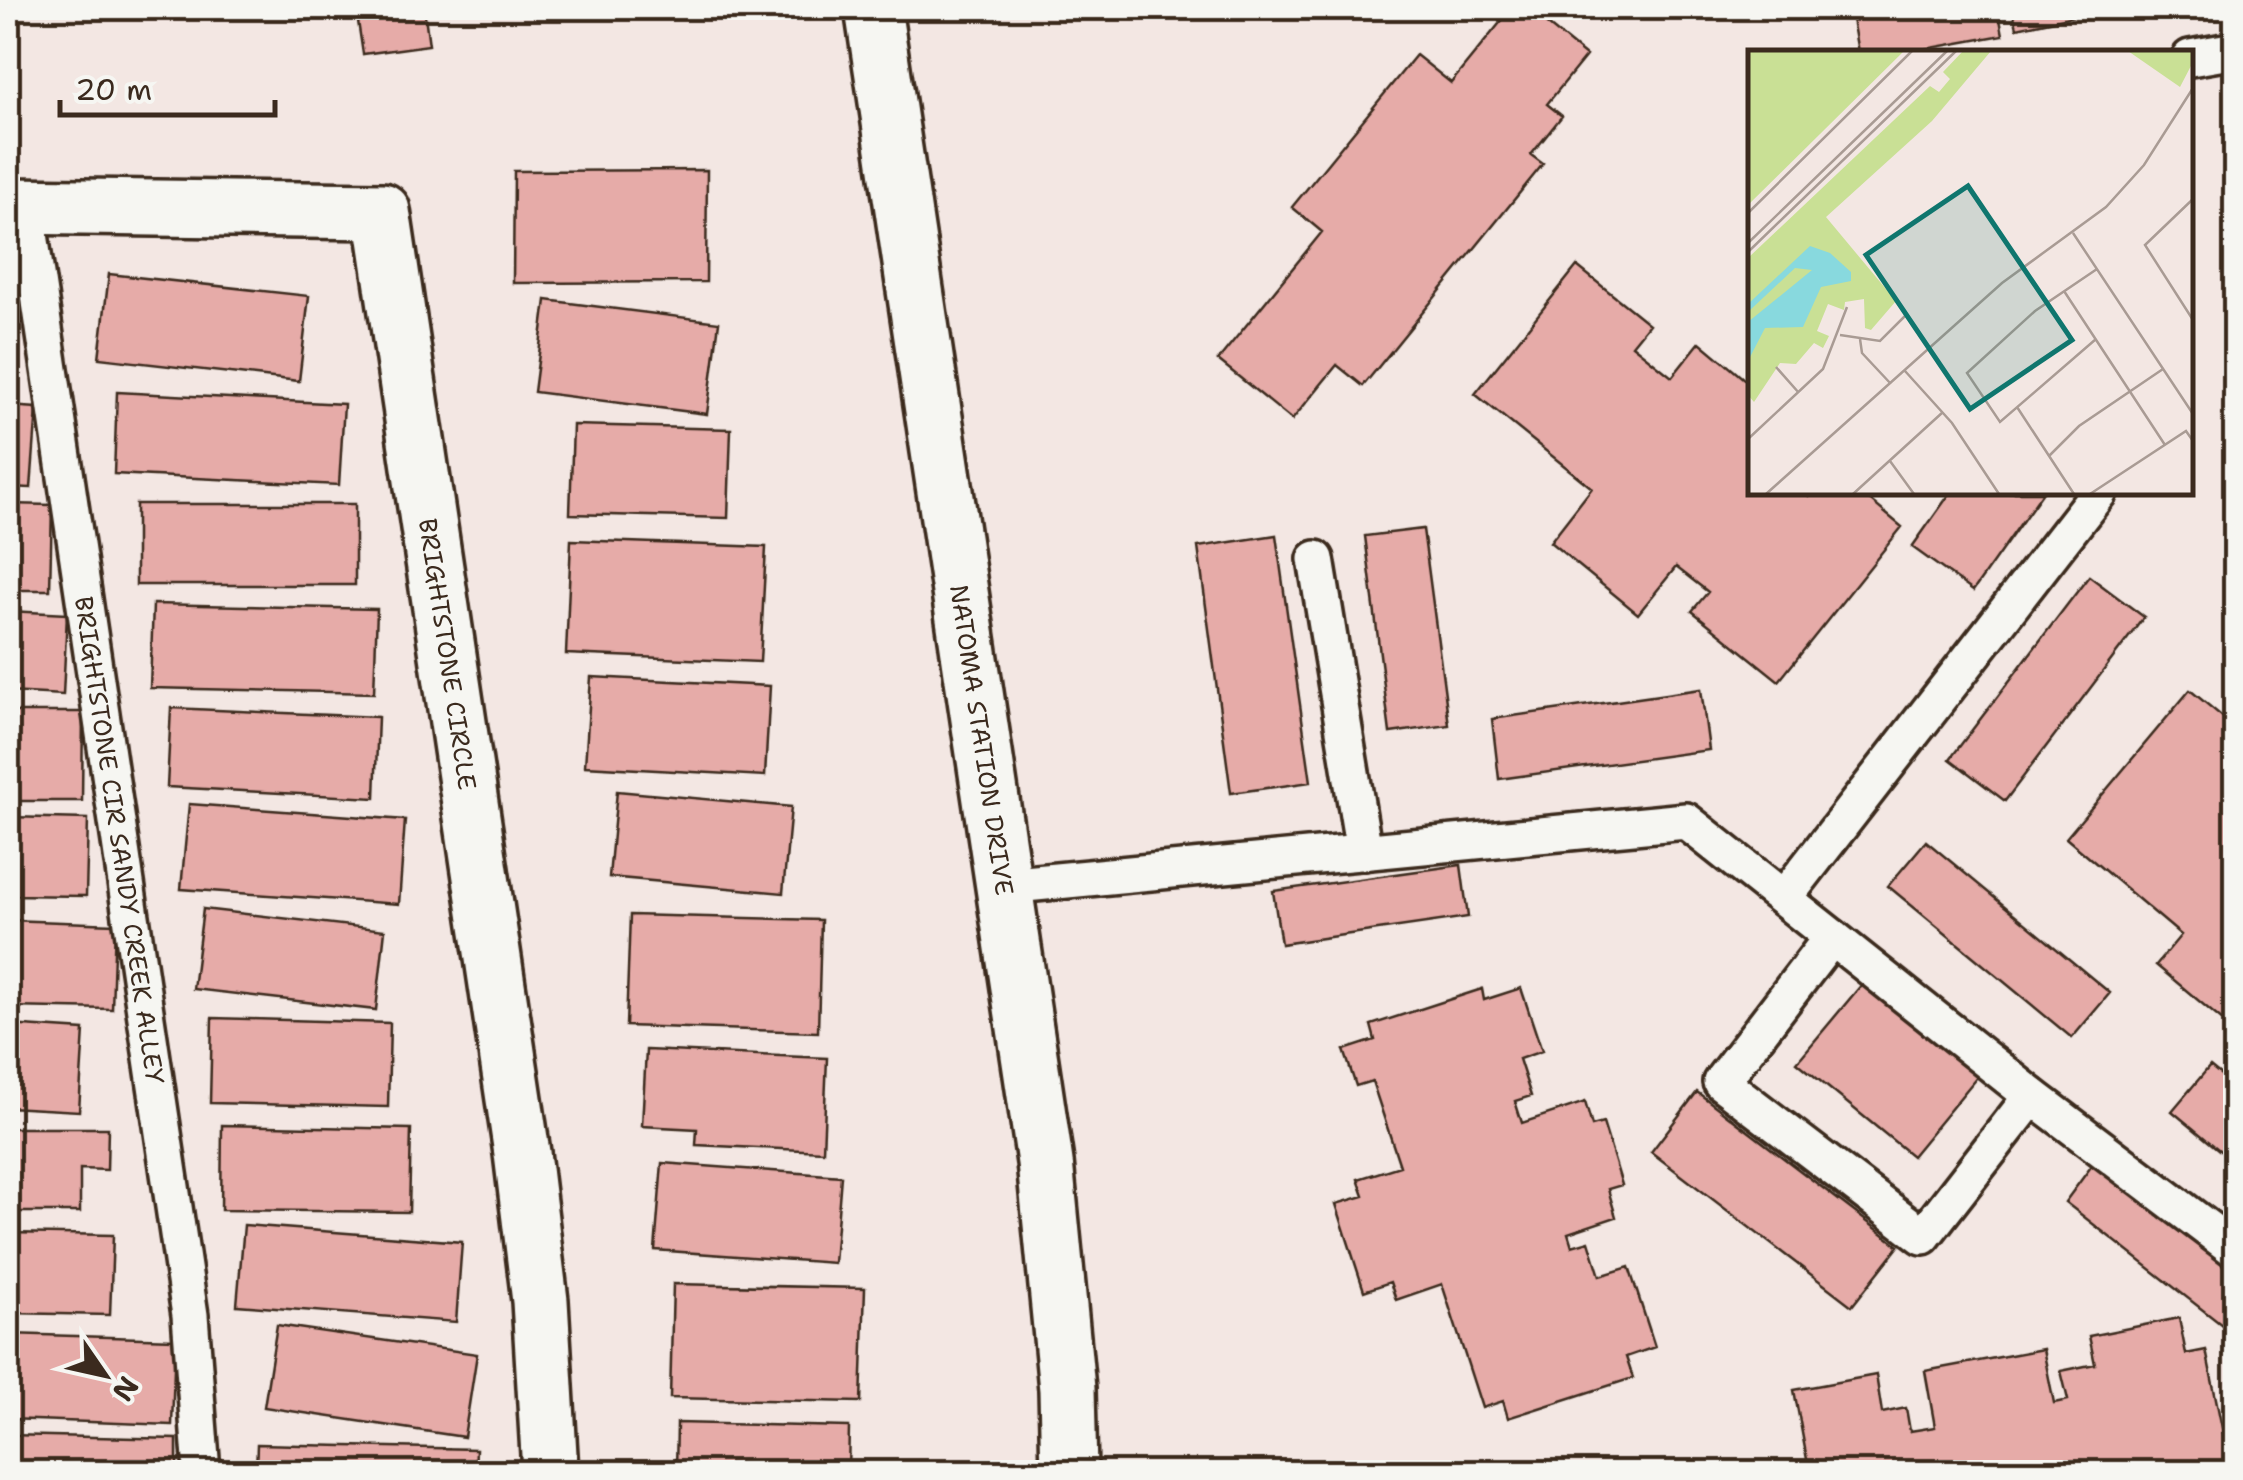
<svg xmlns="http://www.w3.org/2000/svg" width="2243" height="1480" font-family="'Shantell Sans',sans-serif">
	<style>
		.building { fill: #e6aba8; stroke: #3b2a1e; stroke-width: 2.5 }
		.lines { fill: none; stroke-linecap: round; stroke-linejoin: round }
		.service-casing { stroke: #3b2a1e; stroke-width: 42 }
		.minor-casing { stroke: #3b2a1e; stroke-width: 62 }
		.tertiary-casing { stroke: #3b2a1e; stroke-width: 62 }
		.service { stroke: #f6f6f2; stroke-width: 35 }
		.minor { stroke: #f6f6f2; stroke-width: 55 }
		.tertiary { stroke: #f6f6f2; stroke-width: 55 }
		.labels { text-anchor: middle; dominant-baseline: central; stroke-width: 9; stroke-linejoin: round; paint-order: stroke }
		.street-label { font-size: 25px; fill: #3b2a1e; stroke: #f6f6f2 }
		.inset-road { fill: none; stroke: #a99b94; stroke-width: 2.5 }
		.view { fill: #0f766e; fill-opacity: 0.15; stroke: #0f766e; stroke-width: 5 }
		.inset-edge { fill: none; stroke: #3b2a1e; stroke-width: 5 }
	</style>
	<rect width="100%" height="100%" fill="#f3e7e3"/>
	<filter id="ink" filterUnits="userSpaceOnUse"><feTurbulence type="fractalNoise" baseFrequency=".01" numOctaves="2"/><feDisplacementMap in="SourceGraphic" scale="20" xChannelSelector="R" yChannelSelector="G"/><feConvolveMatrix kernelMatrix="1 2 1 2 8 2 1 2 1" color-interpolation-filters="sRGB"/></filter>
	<g filter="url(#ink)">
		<!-- building -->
		<path class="building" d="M 356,8 L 424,8 L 429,45 L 363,54 Z
			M 1512,8 L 1527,8 L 1586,56 L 1547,104 L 1562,116 L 1531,155 L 1543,164 L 1363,386 L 1337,365 L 1292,420 L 1218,360 L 1322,232 L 1292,207 L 1416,55 L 1451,83 Z
			M 1850,8 L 1998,8 L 2003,35 L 1909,52 L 1858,52 Z
			M 2012,8 L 2111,8 L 2017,28 Z
			M 707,170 L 706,282 L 513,283 L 514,171 Z
			M 1577,266 L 1649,324 L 1632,345 L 1672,377 L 1700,342 L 1750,384 L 1750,492 L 1805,492 L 1809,496 L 1811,492 L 1860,492 L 1902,527 L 1779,681 L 1692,611 L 1708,592 L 1676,567 L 1638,614 L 1550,542 L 1592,488 L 1475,394 Z
			M 109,274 L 309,296 L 299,381 L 99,358 Z
			M 8,289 L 22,289 L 17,383 L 8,383 Z
			M 546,300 L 719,322 L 707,414 L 534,392 Z
			M 117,392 L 344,404 L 339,485 L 114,474 Z
			M 8,406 L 37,408 L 31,488 L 8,487 Z
			M 573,425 L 731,429 L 728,518 L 570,514 Z
			M 1951,492 L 2043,492 L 1973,591 L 1912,547 Z
			M 8,504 L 52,505 L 50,590 L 8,590 Z
			M 136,504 L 355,504 L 355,585 L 136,585 Z
			M 1423,529 L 1449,725 L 1390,733 L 1365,536 Z
			M 1276,535 L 1311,782 L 1231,793 L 1198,547 Z
			M 571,540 L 766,547 L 760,662 L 566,654 Z
			M 2089,576 L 2144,617 L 2005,801 L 1950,759 Z
			M 153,604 L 377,609 L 374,693 L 150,688 Z
			M 8,611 L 67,614 L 63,695 L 8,692 Z
			M 591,677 L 770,686 L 765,776 L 585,766 Z
			M 1701,689 L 1709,750 L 1499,779 L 1492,719 Z
			M 2190,690 L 2236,728 L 2236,1032 L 2156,965 L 2181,935 L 2066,838 Z
			M 171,708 L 378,717 L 375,798 L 167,787 Z
			M 8,712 L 83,712 L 82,801 L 8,801 Z
			M 617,791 L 791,807 L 783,893 L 609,877 Z
			M 189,804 L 405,820 L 399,904 L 181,889 Z
			M 8,817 L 88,819 L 86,896 L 8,895 Z
			M 1926,841 L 2110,993 L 2072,1038 L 1888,886 Z
			M 1461,865 L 1468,917 L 1281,944 L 1273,891 Z
			M 203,909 L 385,930 L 376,1010 L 193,989 Z
			M 630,915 L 821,920 L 818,1032 L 626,1026 Z
			M 8,920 L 115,924 L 112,1009 L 8,1007 Z
			M 1868,977 L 1982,1071 L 1912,1156 L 1797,1062 Z
			M 1521,988 L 1542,1051 L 1519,1059 L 1531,1096 L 1515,1101 L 1522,1123 L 1585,1102 L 1592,1126 L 1603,1123 L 1622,1185 L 1608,1189 L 1616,1217 L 1568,1233 L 1572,1246 L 1589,1241 L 1600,1276 L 1629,1267 L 1655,1347 L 1626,1357 L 1633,1378 L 1508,1418 L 1503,1401 L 1482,1408 L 1442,1284 L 1396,1300 L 1390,1282 L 1364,1291 L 1336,1204 L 1364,1196 L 1358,1179 L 1400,1166 L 1372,1081 L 1356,1086 L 1344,1050 L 1375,1040 L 1371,1025 L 1482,989 L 1484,1000 Z
			M 212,1018 L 390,1023 L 388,1107 L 210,1103 Z
			M 8,1025 L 84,1030 L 79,1111 L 8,1107 Z
			M 646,1050 L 827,1058 L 823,1151 L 696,1145 L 697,1129 L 642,1126 Z
			M 2210,1066 L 2236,1087 L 2236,1164 L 2172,1111 Z
			M 1697,1092 L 1899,1246 L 1852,1306 L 1651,1152 Z
			M 222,1125 L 411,1129 L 409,1212 L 221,1210 Z
			M 8,1128 L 108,1128 L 107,1170 L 80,1169 L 80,1212 L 8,1212 Z
			M 662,1163 L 841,1176 L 834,1263 L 655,1250 Z
			M 2093,1164 L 2236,1274 L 2236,1336 L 2065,1202 Z
			M 244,1225 L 462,1242 L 456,1322 L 237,1305 Z
			M 8,1233 L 113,1235 L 110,1315 L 8,1313 Z
			M 673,1284 L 865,1288 L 861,1402 L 670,1398 Z
			M 2179,1318 L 2186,1354 L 2206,1350 L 2231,1472 L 1797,1472 L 1809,1470 L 1794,1390 L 1876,1375 L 1882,1413 L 1906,1408 L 1910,1431 L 1935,1427 L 1925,1371 L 2043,1349 L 2054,1403 L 2068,1400 L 2061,1371 L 2095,1364 L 2089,1336 Z
			M 277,1325 L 477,1354 L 464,1437 L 264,1407 Z
			M 8,1334 L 175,1339 L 172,1425 L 8,1419 Z
			M 677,1423 L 849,1427 L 848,1472 L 676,1472 Z
			M 8,1435 L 177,1439 L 177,1472 L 8,1472 Z
			M 257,1444 L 476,1449 L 475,1472 L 256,1472 Z"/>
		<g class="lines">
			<!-- service casing -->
			<g class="service-casing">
				<g id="service">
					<path d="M 2190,58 L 2236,50"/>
					<path id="s1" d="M 26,207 L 190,1315 L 202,1472"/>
					<path d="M 1316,559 L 1364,852"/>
					<path d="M 1004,886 L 1686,821 L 2032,1096 L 2236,1250"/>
					<path d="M 1784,898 L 2099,492"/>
					<path d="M 1832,937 L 1721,1082 L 1923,1236 L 2032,1096"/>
				</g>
			</g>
			<!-- minor casing -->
			<g class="minor-casing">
				<g id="minor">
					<path id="s2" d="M 8,206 L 382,211 L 522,1153 L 540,1301 L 550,1472"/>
				</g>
			</g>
			<!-- tertiary casing -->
			<g class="tertiary-casing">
				<g id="tertiary">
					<path id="s3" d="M 873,8 L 1045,1162 L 1067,1389 L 1069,1472"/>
				</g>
			</g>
			<!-- service -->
			<use href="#service" class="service"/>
			<!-- minor -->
			<use href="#minor" class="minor"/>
			<!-- tertiary -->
			<use href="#tertiary" class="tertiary"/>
		</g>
	</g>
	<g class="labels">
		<!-- street labels -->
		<g class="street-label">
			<text stroke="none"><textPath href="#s2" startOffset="822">BRIGHTSTONE CIRCLE</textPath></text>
			<text stroke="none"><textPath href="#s3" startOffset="740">NATOMA STATION DRIVE</textPath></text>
			<text stroke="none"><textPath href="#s1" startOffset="640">BRIGHTSTONE CIR SANDY CREEK ALLEY</textPath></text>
		</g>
	</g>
	<!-- overview -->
	<g transform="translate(1748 50)">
		<rect width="445" height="445" fill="#f3e7e3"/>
		<path d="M 0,1 L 156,1 L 0,155 ZM 215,1 L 243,1 L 184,71 L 78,167 L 148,251 L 123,280 L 117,278 L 116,249 L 97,252 L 96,260 L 80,254 L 69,281 L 81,286 L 75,298 L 66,293 L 48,314 L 32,313 L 6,352 L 0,345 L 0,208 L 182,36 L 191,42 L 202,29 L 195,22 ZM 380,1 L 445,1 L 445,12 L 432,37 Z" fill="#c9e095"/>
		<path d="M 62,196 L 82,203 L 103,222 L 103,231 L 73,237 L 55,277 L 17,278 L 0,311 L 0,272 L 64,220 L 47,218 L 0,262 L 0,254 Z" fill="#88d9de"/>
		<path class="inset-road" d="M 445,149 L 397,195 L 445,270M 0,163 L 164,1M 325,183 L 445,364M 0,193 L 199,1M 0,202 L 208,1M 316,241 L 417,395M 92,285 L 132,291 L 157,266M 112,289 L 114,303 L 143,334M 348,289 L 252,372 L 219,323 L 287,261 L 349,219M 28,317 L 51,343M 157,321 L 204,373 L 251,444M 269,357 L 326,444M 0,389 L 75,319 L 99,257M 301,406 L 331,376 L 415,319M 142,411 L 166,444M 18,444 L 254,233 L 358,157 L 396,115 L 445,38M 105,444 L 195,362M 342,444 L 438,381 L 445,391"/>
		<path class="view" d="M 220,136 L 324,290 L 222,359 L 118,205 Z"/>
		<rect width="445" height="445" class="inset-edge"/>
	</g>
	<!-- margin -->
	<rect width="2243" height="1480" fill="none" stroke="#f6f6f2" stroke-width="40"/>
	<rect x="20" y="20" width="2203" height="1440" fill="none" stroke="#3b2a1e" stroke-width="4" filter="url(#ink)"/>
	<!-- north arrow -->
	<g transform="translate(105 1375) rotate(124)" stroke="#f6f6f2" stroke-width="8" paint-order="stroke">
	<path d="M0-8L18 38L0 25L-18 38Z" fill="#3b2a1e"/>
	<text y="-15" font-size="28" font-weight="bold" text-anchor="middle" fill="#3b2a1e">N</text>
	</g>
	<!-- scale -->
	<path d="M60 100v15h215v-15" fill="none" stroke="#3b2a1e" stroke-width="5"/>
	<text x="75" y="100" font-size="30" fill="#3b2a1e" stroke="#f6f6f2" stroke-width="8" paint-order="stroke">20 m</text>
</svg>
